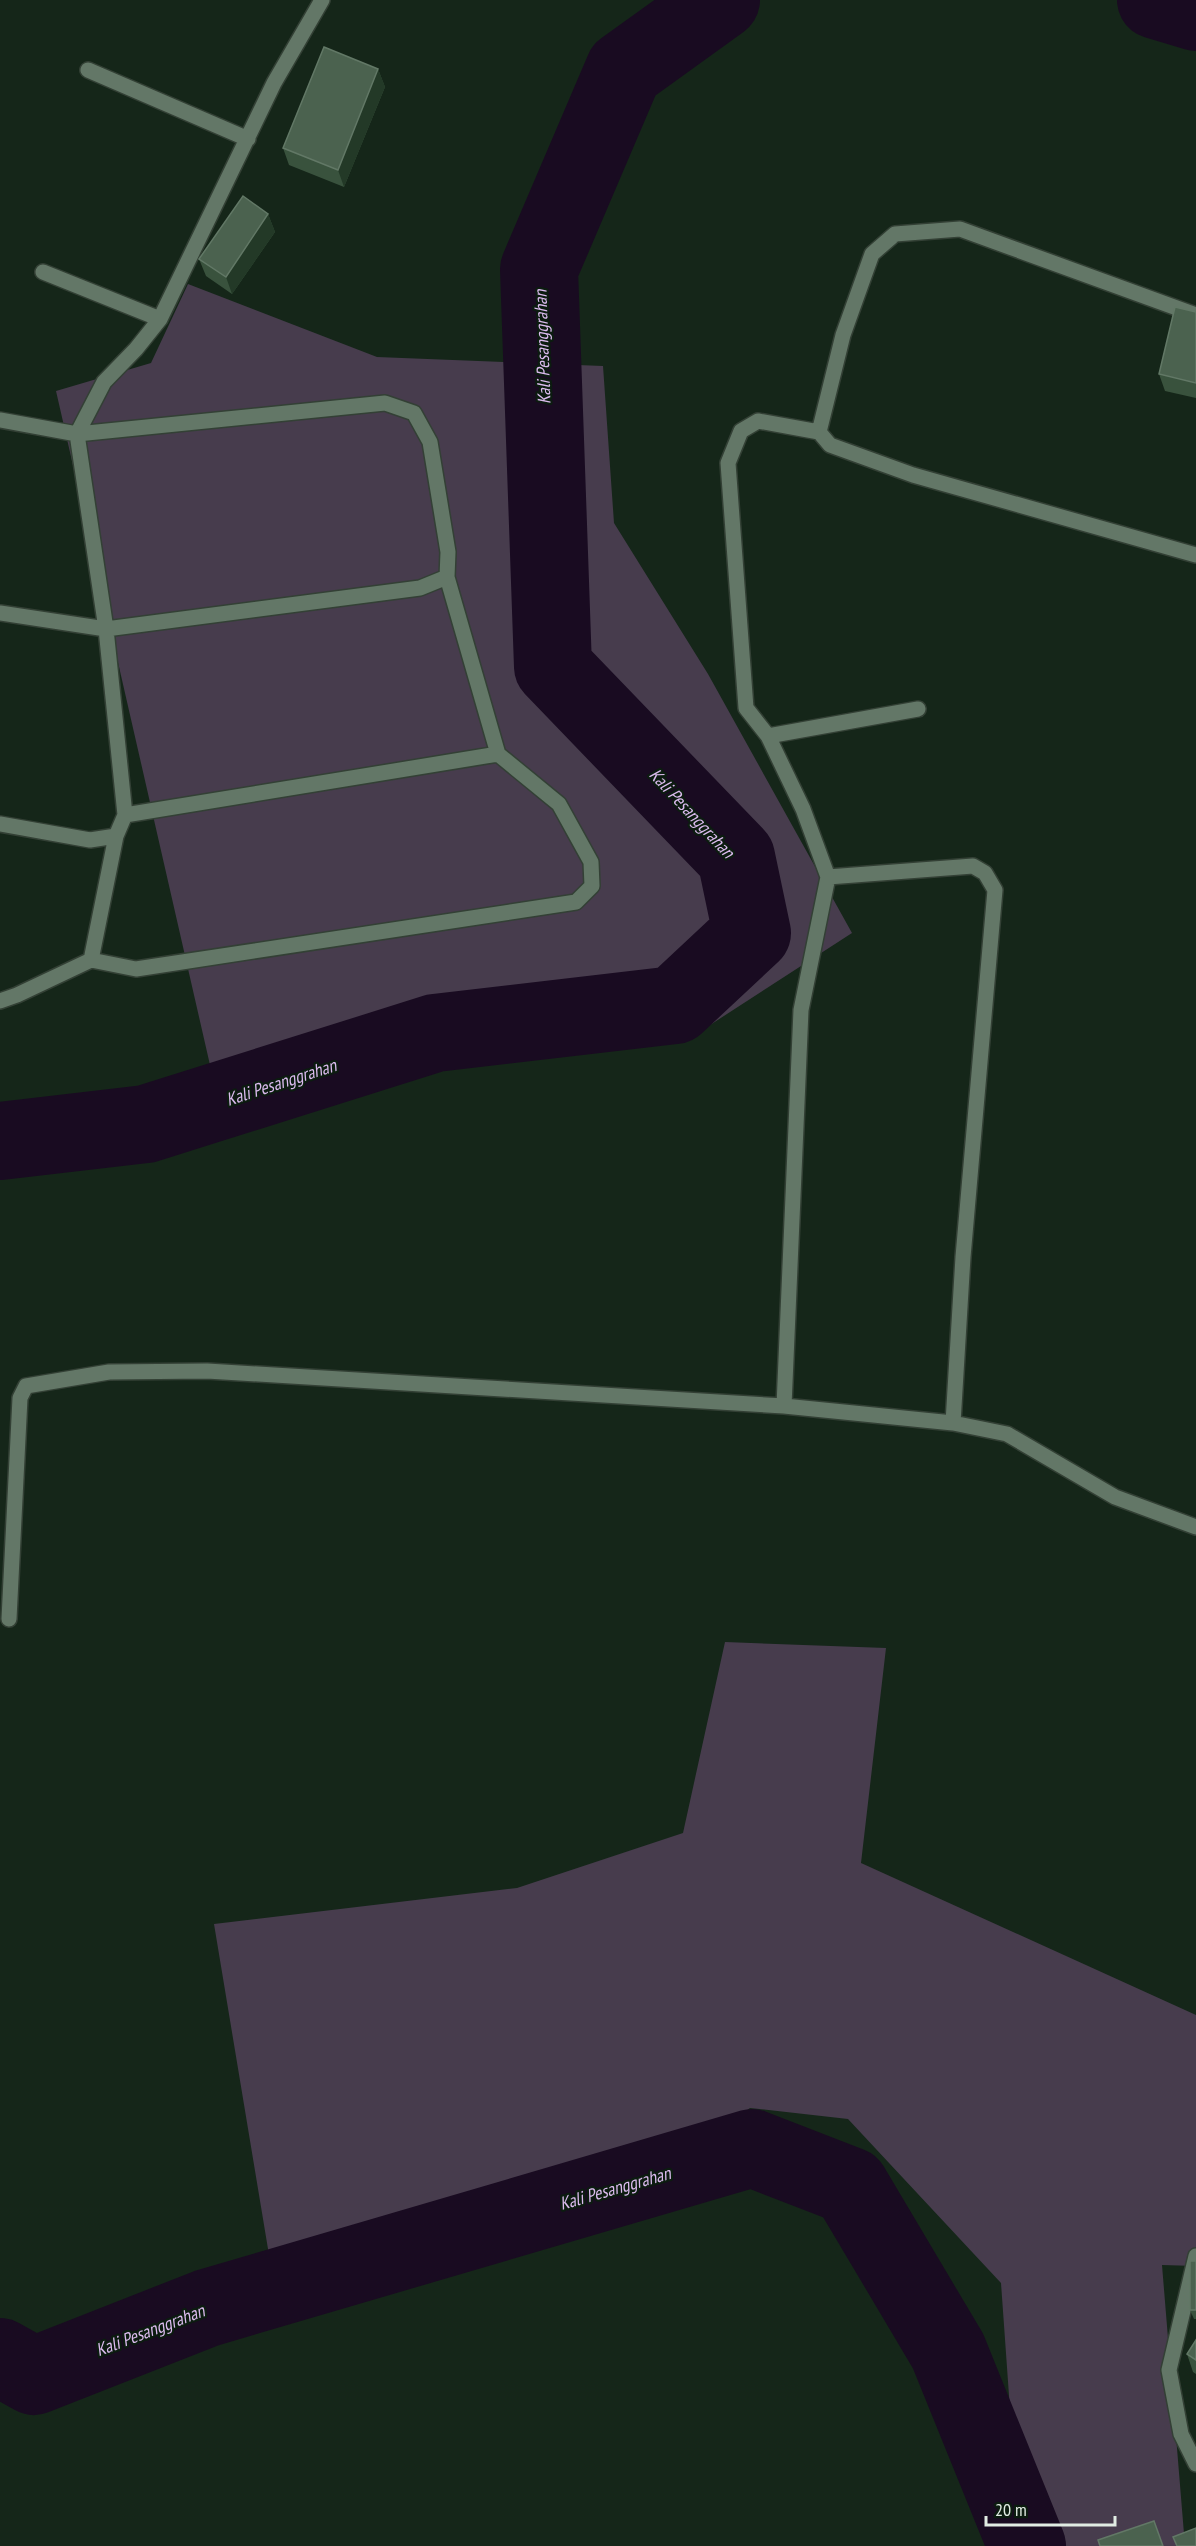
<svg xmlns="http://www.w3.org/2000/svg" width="1196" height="2546" font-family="'PT Sans Narrow',sans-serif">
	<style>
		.green { fill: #473c4d }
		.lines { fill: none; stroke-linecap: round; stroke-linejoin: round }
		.river { stroke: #190b21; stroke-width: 78 }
		.minor-casing { stroke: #334035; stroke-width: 18 }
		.minor { stroke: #637767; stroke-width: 15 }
		.wall { fill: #39523d }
		.shaded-wall { fill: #233927 }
		.building { fill: #4b624f; stroke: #627866; stroke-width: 1.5 }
		.labels { text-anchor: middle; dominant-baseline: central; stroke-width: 4.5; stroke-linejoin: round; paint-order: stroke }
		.water-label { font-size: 18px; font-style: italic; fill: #dbbbee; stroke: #0c1c10 }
	</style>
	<rect width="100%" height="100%" fill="#152619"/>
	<!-- green -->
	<path class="green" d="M 188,284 L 377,357 L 603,366 L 614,523 L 708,674 L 852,933 L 693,1036 L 218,1100 L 56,391 L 151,363 Z
		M 725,1642 L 886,1648 L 861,1863 L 1196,2015 L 1196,2266 L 1162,2265 L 1185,2546 L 1012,2546 L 1018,2522 L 1001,2283 L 848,2119 L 750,2108 L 637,2188 L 274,2285 L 214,1924 L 517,1888 L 683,1833 Z"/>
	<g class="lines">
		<!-- river -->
		<path class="river" d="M 1156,0 L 1196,12
			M 0,1141 L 146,1124 L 435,1033 L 675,1005 L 752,933 L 736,857 L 553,667 L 539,269 L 624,70 L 721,0
			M 0,2357 L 34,2376 L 207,2308 L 752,2148 L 850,2186 L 948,2351 L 1027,2546"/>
		<!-- minor casing -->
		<g class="minor-casing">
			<path id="minor" d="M 88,70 L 248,139
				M 43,272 L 160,319
				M 1196,315 L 960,229 L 895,234 L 872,254 L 843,335 L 819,432 L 830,445 L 913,475 L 1196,555
				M 0,420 L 77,434 L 385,403 L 414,413 L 430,442 L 448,552 L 447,577 L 420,588 L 106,629 L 0,613
				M 819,432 L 758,421 L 741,431 L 728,463 L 746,708 L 768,736 L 918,709
				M 768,736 L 803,809 L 828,877 L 801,1010 L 784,1406
				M 125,815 L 498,754
				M 0,824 L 90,840 L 116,836 L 125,815 L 106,629 L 77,434 L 104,382 L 136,349 L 160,319 L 274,83 L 322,0
				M 828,877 L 973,866 L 985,873 L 995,890 L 963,1257 L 953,1423 L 1007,1434 L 1115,1497 L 1196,1527
				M 91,960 L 136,969 L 576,902 L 592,886 L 591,862 L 559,804 L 498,754 L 447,577
				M 0,1001 L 17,995 L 91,960 L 116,836
				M 9,1619 L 20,1398 L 26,1386 L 109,1372 L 207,1371 L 784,1406 L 953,1423
				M 1196,2256 L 1169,2370 L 1181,2434 L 1196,2464"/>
		</g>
		<!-- minor -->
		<use href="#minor" class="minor"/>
	</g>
	<!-- wall -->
	<path class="wall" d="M 378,69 L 385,87 L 344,187 L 289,165 L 283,148 Z
		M 268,214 L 275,232 L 232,294 L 206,276 L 199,259 Z
		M 1196,312 L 1196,398 L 1165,391 L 1159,374 Z
		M 1196,2261 L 1196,2319 L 1194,2319 L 1190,2310 Z
		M 1196,2340 L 1196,2374 L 1193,2372 L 1187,2354 Z"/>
	<!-- shaded-wall -->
	<path class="shaded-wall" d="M 378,69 L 385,87 L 344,187 L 338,170 Z
		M 268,214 L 275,232 L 232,294 L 226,277 Z"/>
	<!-- building -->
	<path class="building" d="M 324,47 L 378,69 L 338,170 L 283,148 Z
		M 243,196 L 268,214 L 226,277 L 199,259 Z
		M 1175,307 L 1196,312 L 1196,383 L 1159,374 Z
		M 1190,2261 L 1196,2261 L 1196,2310 L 1190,2310 Z
		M 1196,2340 L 1196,2360 L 1187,2354 Z
		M 1154,2521 L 1163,2546 L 1100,2546 L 1098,2540 Z
		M 1196,2528 L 1196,2546 L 1177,2546 L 1173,2537 Z"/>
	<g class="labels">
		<!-- water labels -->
		<g class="water-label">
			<text transform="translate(542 347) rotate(-92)">Kali Pesanggrahan</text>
			<text transform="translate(692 813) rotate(47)">Kali Pesanggrahan</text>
			<text transform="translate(281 1082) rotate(-18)">Kali Pesanggrahan</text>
			<text transform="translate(615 2188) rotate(-16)">Kali Pesanggrahan</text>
			<text transform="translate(150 2330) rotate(-21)">Kali Pesanggrahan</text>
		</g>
	</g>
	<!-- scale -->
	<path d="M986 2516v9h129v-9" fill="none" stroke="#e1ece3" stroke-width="3"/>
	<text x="995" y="2516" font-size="18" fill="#e1ece3" stroke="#0c1c10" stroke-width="4.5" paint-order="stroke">20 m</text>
</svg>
